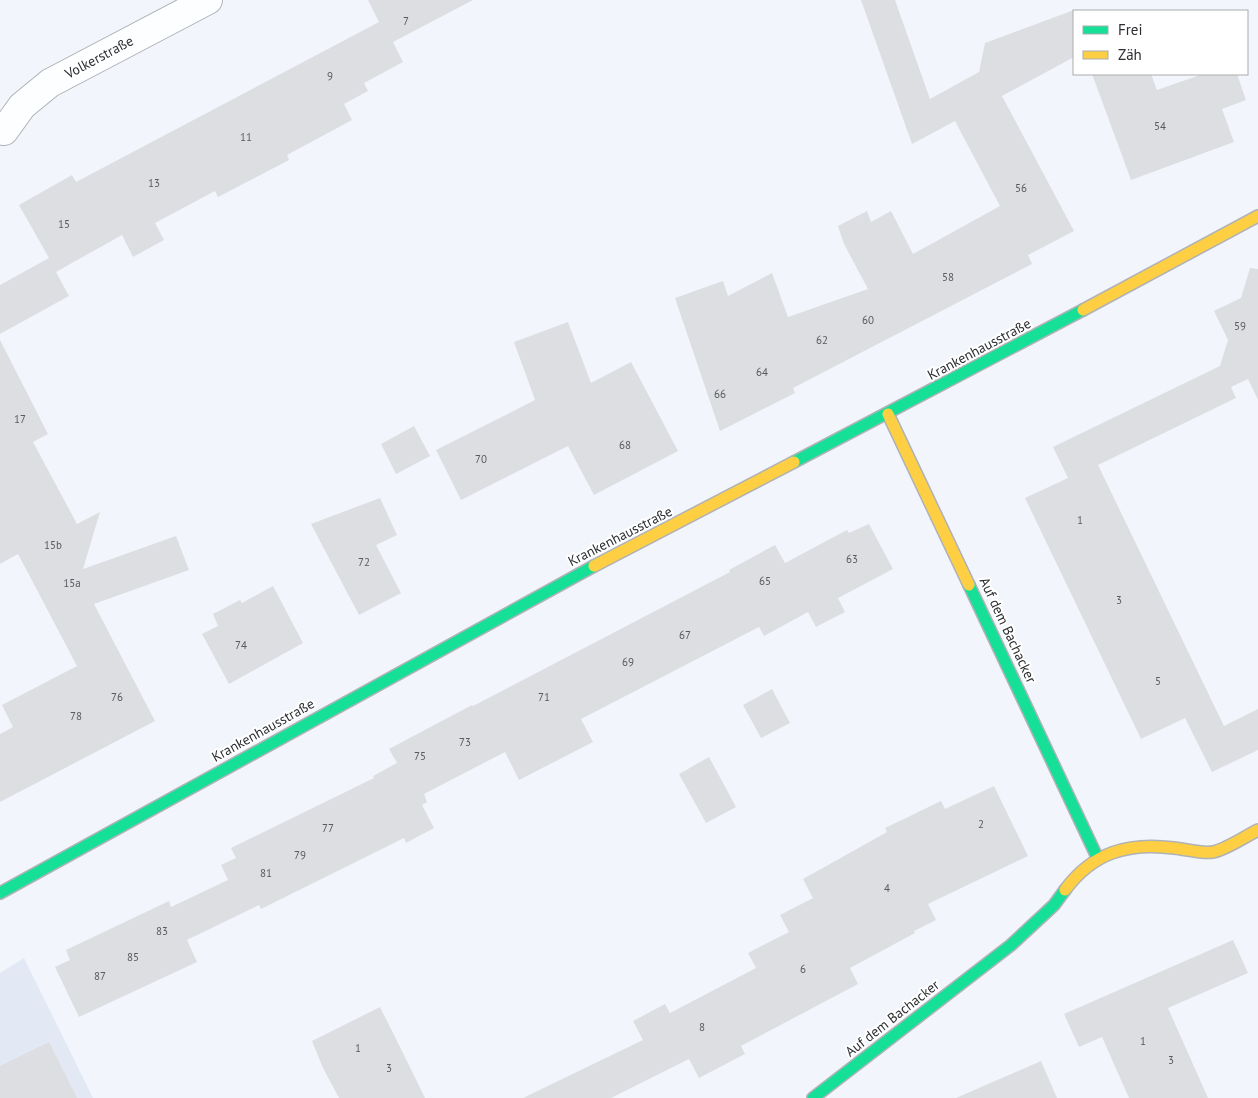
<svg xmlns="http://www.w3.org/2000/svg" width="1258" height="1098" font-family="'PT Sans',sans-serif">
	<style>
		.built { fill: #e2e9f5 }
		.building { fill: #dcdee2 }
		.lines { fill: none; stroke-linecap: round; stroke-linejoin: round }
		.street-casing { stroke: #afb2b6; stroke-width: 30 }
		.fast-casing { stroke: #afb2b6; stroke-width: 14 }
		.slow-casing { stroke: #afb2b6; stroke-width: 14 }
		.street { stroke: #fdfeff; stroke-width: 28 }
		.fast { stroke: #16e098; stroke-width: 11 }
		.slow { stroke: #ffcf43; stroke-width: 11 }
		.labels { text-anchor: middle; dominant-baseline: central; stroke-width: 4; stroke-linejoin: round; paint-order: stroke }
		.number-label { font-size: 11px; fill: #585a5e }
		.street-label { font-size: 14px; fill: #2b2d30; stroke: #fff }
	</style>
	<rect width="100%" height="100%" fill="#f2f6fc"/>
	<!-- built -->
	<path class="built" d="M 24,958 L 93,1098 L 0,1098 L 0,973 Z"/>
	<!-- building -->
	<path class="building" d="M 368,0 L 473,0 L 393,42 L 403,62 L 364,83 L 368,91 L 344,104 L 352,120 L 287,155 L 289,160 L 218,197 L 215,191 L 155,223 L 164,240 L 133,257 L 122,235 L 56,272 L 69,296 L 0,334 L 0,285 L 49,258 L 19,205 L 72,175 L 76,182 L 379,22 Z
		M 861,0 L 895,0 L 930,99 L 979,72 L 985,43 L 1074,10 L 1074,57 L 1002,96 L 1074,231 L 1028,255 L 1032,264 L 793,388 L 795,393 L 720,431 L 675,298 L 723,281 L 728,296 L 772,273 L 788,317 L 868,289 L 844,244 L 838,226 L 867,211 L 871,222 L 891,211 L 913,254 L 1000,206 L 955,121 L 912,144 Z
		M 1092,74 L 1151,74 L 1157,90 L 1203,74 L 1237,74 L 1246,100 L 1222,109 L 1234,142 L 1131,180 Z
		M 1250,268 L 1258,269 L 1258,400 L 1248,379 L 1231,387 L 1236,398 L 1098,465 L 1224,726 L 1258,709 L 1258,750 L 1212,772 L 1185,718 L 1141,739 L 1025,498 L 1068,478 L 1053,447 L 1220,366 L 1228,340 L 1214,311 L 1241,298 Z
		M 568,322 L 591,383 L 631,362 L 678,451 L 594,495 L 568,446 L 461,500 L 436,450 L 535,400 L 514,342 Z
		M 0,340 L 48,434 L 33,442 L 77,524 L 100,512 L 83,569 L 176,536 L 189,570 L 94,604 L 155,721 L 0,802 L 0,734 L 13,727 L 2,705 L 77,666 L 18,554 L 0,564 Z
		M 414,426 L 430,456 L 396,474 L 381,444 Z
		M 380,498 L 397,535 L 376,545 L 401,593 L 359,615 L 311,524 Z
		M 869,524 L 893,569 L 838,598 L 845,612 L 816,627 L 808,612 L 764,636 L 759,627 L 581,719 L 593,742 L 519,780 L 505,752 L 424,794 L 427,802 L 422,805 L 434,828 L 406,843 L 404,838 L 261,909 L 259,905 L 187,940 L 197,962 L 79,1017 L 55,967 L 70,960 L 66,950 L 169,901 L 171,907 L 228,880 L 221,865 L 236,858 L 231,848 L 374,778 L 373,776 L 397,763 L 389,749 L 472,705 L 473,706 L 730,572 L 729,570 L 775,545 L 785,563 L 847,530 L 849,533 Z
		M 273,586 L 303,643 L 229,684 L 202,634 L 218,626 L 213,614 L 240,600 L 242,603 Z
		M 772,689 L 790,723 L 761,738 L 743,705 Z
		M 709,757 L 736,807 L 706,823 L 679,774 Z
		M 994,786 L 1028,856 L 928,904 L 936,920 L 914,931 L 915,933 L 850,968 L 858,984 L 741,1046 L 745,1054 L 699,1078 L 689,1059 L 611,1098 L 523,1098 L 643,1040 L 633,1021 L 665,1004 L 670,1013 L 756,968 L 748,953 L 789,932 L 780,915 L 813,898 L 803,879 L 887,832 L 885,828 L 906,818 L 941,801 L 945,809 Z
		M 1233,940 L 1248,973 L 1168,1008 L 1208,1098 L 1129,1098 L 1102,1037 L 1079,1047 L 1064,1014 Z
		M 380,1007 L 402,1051 L 425,1098 L 339,1098 L 323,1068 L 312,1041 Z
		M 49,1042 L 77,1098 L 0,1098 L 0,1066 Z
		M 1041,1061 L 1057,1098 L 956,1098 Z"/>
	<g class="lines">
		<!-- street casing -->
		<g class="street-casing">
			<path id="street" d="M 4,131 L 22,106 L 50,83 L 208,0"/>
		</g>
		<!-- fast casing -->
		<g class="fast-casing">
			<path id="fast" d="M 794,462 L 1083,310
				M 969,585 L 1098,859
				M 0,893 L 594,566
				M 813,1098 L 1011,945 L 1054,905 L 1065,890"/>
		</g>
		<!-- slow casing -->
		<g class="slow-casing">
			<path id="slow" d="M 1083,310 L 1258,216
				M 888,414 L 969,585
				M 594,566 L 794,462
				M 1065,890 C 1093,852 1129,842 1174,848 C 1185,849 1202,854 1213,852 C 1227,849 1244,837 1258,830"/>
		</g>
		<!-- street -->
		<use href="#street" class="street"/>
		<!-- fast -->
		<use href="#fast" class="fast"/>
		<!-- slow -->
		<use href="#slow" class="slow"/>
	</g>
	<g class="labels">
		<!-- number labels -->
		<g class="number-label">
			<text x="406" y="21">7</text>
			<text x="330" y="76">9</text>
			<text x="1160" y="126">54</text>
			<text x="246" y="137">11</text>
			<text x="154" y="183">13</text>
			<text x="1021" y="188">56</text>
			<text x="64" y="224">15</text>
			<text x="948" y="277">58</text>
			<text x="868" y="320">60</text>
			<text x="1240" y="326">59</text>
			<text x="822" y="340">62</text>
			<text x="762" y="372">64</text>
			<text x="720" y="394">66</text>
			<text x="20" y="419">17</text>
			<text x="625" y="445">68</text>
			<text x="481" y="459">70</text>
			<text x="1080" y="520">1</text>
			<text x="53" y="545">15b</text>
			<text x="852" y="559">63</text>
			<text x="364" y="562">72</text>
			<text x="765" y="581">65</text>
			<text x="72" y="583">15a</text>
			<text x="1119" y="600">3</text>
			<text x="685" y="635">67</text>
			<text x="241" y="645">74</text>
			<text x="628" y="662">69</text>
			<text x="1158" y="681">5</text>
			<text x="117" y="697">76</text>
			<text x="544" y="697">71</text>
			<text x="76" y="716">78</text>
			<text x="465" y="742">73</text>
			<text x="420" y="756">75</text>
			<text x="981" y="824">2</text>
			<text x="328" y="828">77</text>
			<text x="300" y="855">79</text>
			<text x="266" y="873">81</text>
			<text x="887" y="888">4</text>
			<text x="162" y="931">83</text>
			<text x="133" y="957">85</text>
			<text x="803" y="969">6</text>
			<text x="100" y="976">87</text>
			<text x="702" y="1027">8</text>
			<text x="1143" y="1041">1</text>
			<text x="358" y="1048">1</text>
			<text x="1171" y="1060">3</text>
			<text x="389" y="1068">3</text>
		</g>
		<!-- street labels -->
		<g class="street-label">
			<text transform="translate(99 57) rotate(-28)">Volkerstraße</text>
			<text transform="translate(979 349) rotate(-28)">Krankenhausstraße</text>
			<text transform="translate(620 536) rotate(-27)">Krankenhausstraße</text>
			<text transform="translate(1008 630) rotate(65)">Auf dem Bachacker</text>
			<text transform="translate(263 730) rotate(-29)">Krankenhausstraße</text>
			<text transform="translate(892 1018) rotate(-38)">Auf dem Bachacker</text>
		</g>
	</g>
	<!-- legend -->
	<rect x="1073" y="10" width="175" height="65" fill="#ffffff" stroke="#aaabac"/>
	<rect x="1083" y="26" width="25" height="8" fill="#16e098" stroke="#aaabac"/>
	<text x="1118" y="35" font-size="15" fill="#2b2d30">Frei</text>
	<rect x="1083" y="51" width="25" height="8" fill="#ffcf43" stroke="#aaabac"/>
	<text x="1118" y="60" font-size="15" fill="#2b2d30">Zäh</text>
</svg>
